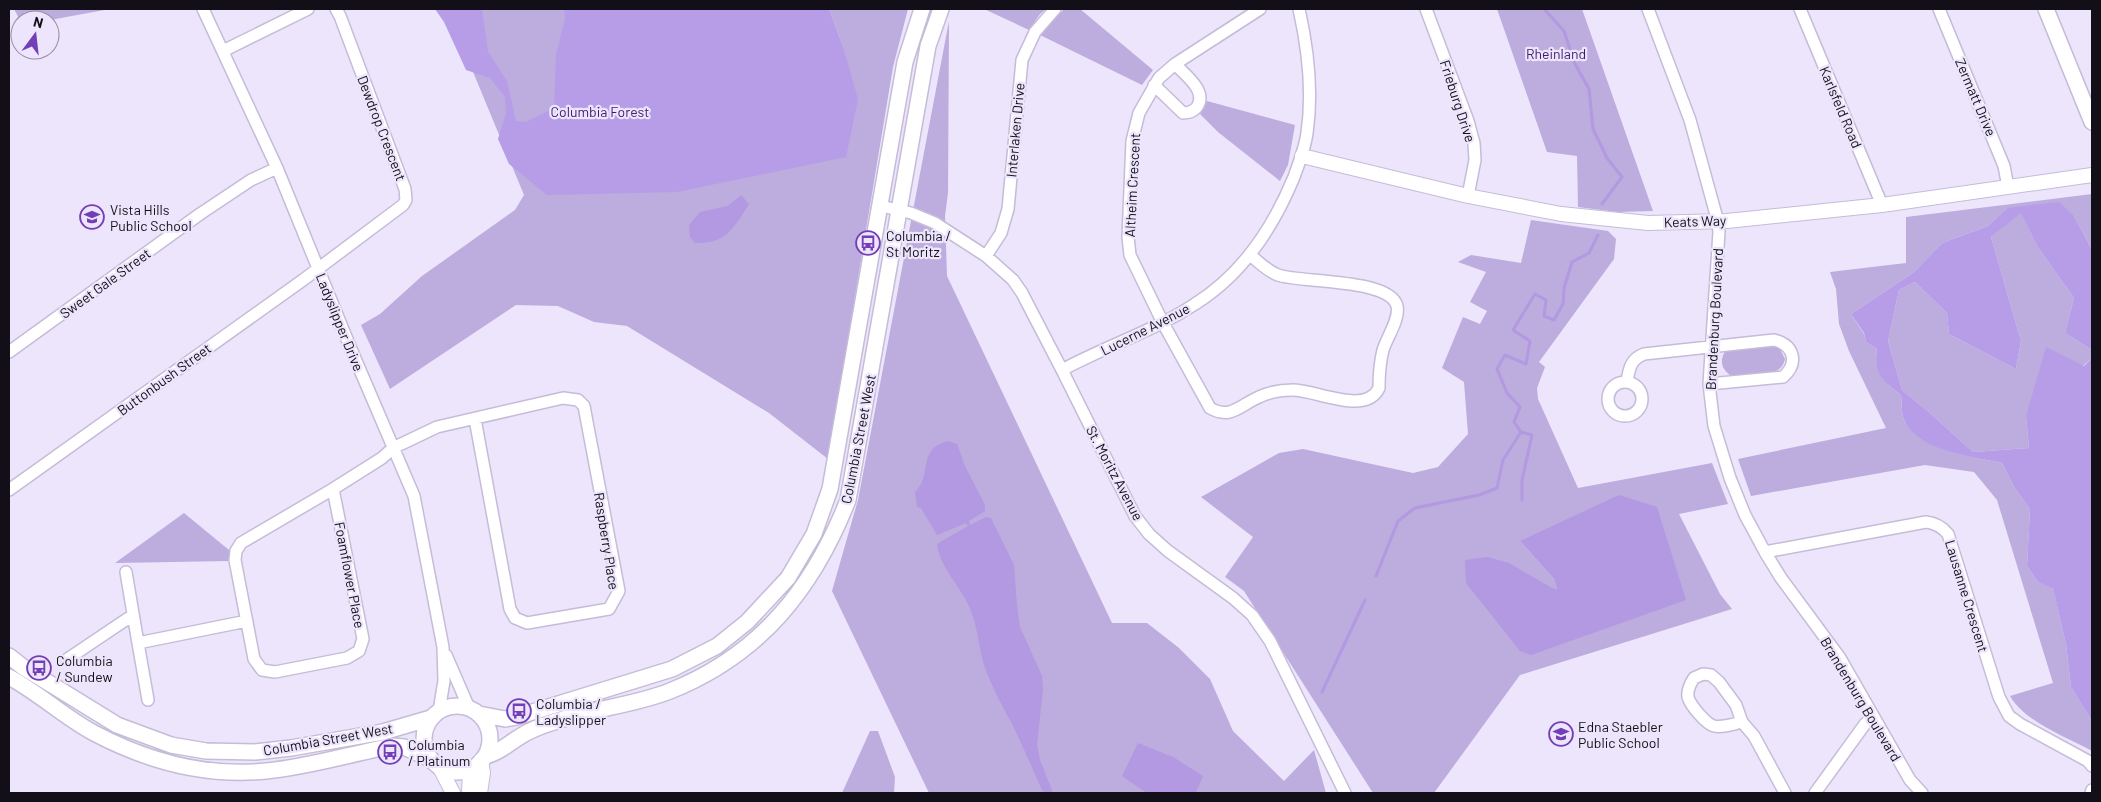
<svg xmlns="http://www.w3.org/2000/svg" width="2101" height="802" font-family="Barlow,sans-serif">
	<style>
		.green { fill: #bdacde; fill-rule: evenodd }
		.forest { fill: #b79de7 }
		.water { fill: #b398e2 }
		.lines { fill: none; stroke-linecap: round; stroke-linejoin: round }
		.stream { stroke: #b398e2; stroke-width: 3 }
		.minor-casing { stroke: #c5bcd8; stroke-width: 14 }
		.tertiary-casing { stroke: #c5bcd8; stroke-width: 16 }
		.secondary-casing { stroke: #c5bcd8; stroke-width: 18 }
		.minor { stroke: #fff; stroke-width: 11 }
		.tertiary { stroke: #fff; stroke-width: 14 }
		.secondary { stroke: #fff; stroke-width: 15 }
		.labels { text-anchor: middle; dominant-baseline: central; stroke-width: 4.5; stroke-linejoin: round; paint-order: stroke }
		.park-label { font-size: 14px; fill: #41196e; stroke: #ece5fb }
		.street-label { font-size: 14px; fill: #120f18; stroke: #ece5fb }
		.poi-label { font-size: 14px; fill: #120f18; stroke: #ece5fb; text-anchor: start }
	</style>
	<rect width="100%" height="100%" fill="#ece5fb"/>
	<!-- green -->
	<path class="green" d="M 14,9 L 110,9 L 50,20 L 20,20 Z
		M 447,9 L 814,9 L 842,44 L 829,9 L 908,9 L 893,67 L 828,459 L 769,413 L 627,326 L 594,322 L 558,306 L 516,305 L 390,389 L 361,325 L 380,314 L 422,276 L 515,210 L 524,195 Z
		M 984,9 L 1046,9 L 1040,14 L 1029,30 Z
		M 1064,9 L 1080,9 L 1153,70 L 1142,85 L 1040,35 Z
		M 1497,9 L 1582,9 L 1653,211 L 1618,212 L 1578,207 L 1577,156 L 1547,152 Z
		M 949,21 L 948,193 L 945,216 L 947,276 L 1112,623 L 1147,623 L 1179,648 L 1210,679 L 1233,731 L 1284,781 L 1314,750 L 1326,793 L 1196,793 L 1202,776 L 1123,776 L 1146,793 L 929,793 L 832,591 L 858,500 Z
		M 1207,101 L 1295,125 L 1288,165 L 1280,181 L 1218,132 L 1200,114 Z
		M 2092,194 L 2092,250 L 2074,216 L 2007,208 L 1988,226 L 1942,243 L 1914,272 L 1851,314 L 1864,334 L 1866,342 L 1877,349 C 1873,373 1884,382 1901,395 C 1902,403 1901,415 1905,422 C 1918,450 1975,457 2002,463 L 2014,487 L 2030,509 L 2027,566 L 2038,582 L 2053,587 L 2066,644 L 2071,687 L 2092,721 L 2092,751 C 2066,737 2025,722 2010,696 L 2053,683 L 1997,500 L 1974,472 L 1925,465 L 1751,496 L 1738,459 L 1886,428 L 1849,351 L 1839,324 L 1836,289 L 1830,272 L 1906,263 L 1906,217 Z
		M 2021,212 L 2037,246 L 2074,298 L 2065,333 L 2092,350 L 2092,358 L 2026,416 L 2029,448 L 1973,452 L 1930,413 L 1902,390 L 1888,341 L 1899,290 L 1915,282 L 1947,313 L 1949,334 L 2016,369 L 2021,341 L 1991,237 Z
		M 1531,220 L 1608,231 L 1616,239 L 1614,259 L 1539,362 L 1545,367 L 1537,388 L 1538,399 L 1578,488 L 1712,463 L 1728,504 L 1679,514 L 1720,594 L 1732,609 L 1520,675 L 1434,793 L 1373,793 L 1244,591 L 1225,577 L 1253,537 L 1201,497 L 1279,453 L 1303,449 L 1413,473 L 1438,467 L 1468,434 L 1464,382 L 1442,368 L 1463,317 L 1480,324 L 1487,311 L 1470,302 L 1486,272 L 1458,262 L 1471,255 L 1521,263 ZM 1520,541 L 1686,599 L 1466,583 L 1557,589 L 1554,579 Z
		M 1772,345 L 1779,347 L 1785,359 C 1781,380 1749,375 1732,376 C 1721,370 1719,360 1726,350 Z
		M 184,513 L 229,550 L 229,561 L 115,563 Z
		M 870,731 L 878,731 L 895,777 L 894,793 L 842,793 Z"/>
	<!-- forest -->
	<path class="forest" d="M 435,9 L 482,9 L 488,52 L 507,81 L 516,121 L 526,122 L 554,108 L 556,55 L 565,19 L 564,9 L 829,9 L 842,44 L 858,99 L 846,157 L 677,192 L 547,195 L 509,164 L 498,139 L 506,113 L 505,97 L 490,78 L 466,70 L 444,22 Z
		M 2059,202 L 2074,216 L 2092,250 L 2092,350 L 2065,333 L 2074,298 L 2037,246 L 2021,213 L 1991,237 L 2021,341 L 2016,369 L 1949,334 L 1947,313 L 1915,282 L 1899,290 L 1888,341 L 1902,390 L 1930,413 L 1973,452 L 2029,448 L 2026,416 L 2046,347 L 2084,366 L 2092,358 L 2092,721 L 2071,687 L 2066,644 L 2053,588 L 2038,582 L 2027,566 L 2030,509 L 2014,487 L 2002,463 C 1975,457 1918,451 1905,422 C 1901,415 1902,403 1901,395 C 1883,381 1873,374 1877,349 L 1866,342 L 1864,333 L 1851,314 L 1914,272 L 1942,243 L 1988,226 L 2007,208 Z"/>
	<!-- water -->
	<path class="water" d="M 741,195 L 749,204 C 734,228 726,244 695,243 L 690,237 L 689,225 L 700,212 L 728,206 Z
		M 948,441 L 957,444 L 965,466 L 985,505 L 985,511 L 969,521 L 970,525 L 986,517 L 991,518 L 1014,565 L 1017,606 L 1020,627 L 1042,676 L 1043,689 L 1037,745 L 1040,760 L 1053,793 L 1045,793 L 1042,790 C 1032,768 1023,746 1012,724 C 1003,707 994,691 987,673 C 979,655 979,631 971,611 C 962,587 940,569 937,544 L 968,526 L 966,523 L 937,535 L 921,508 L 917,507 L 915,492 C 933,476 916,449 948,441 Z
		M 1619,495 L 1657,507 L 1686,600 L 1531,655 L 1520,651 L 1466,583 L 1465,560 L 1487,557 L 1509,563 L 1552,588 L 1557,589 L 1554,579 L 1520,541 Z
		M 1138,743 L 1173,757 L 1203,776 L 1196,793 L 1146,793 L 1122,776 Z"/>
	<g class="lines">
		<!-- stream -->
		<path class="stream" d="M 1544,9 L 1564,31 L 1575,64 L 1589,89 L 1593,129 L 1607,158 L 1622,177 L 1602,204
			M 1522,500 L 1522,480 L 1532,435 L 1521,432 L 1514,422 L 1520,407 L 1507,393 L 1497,369 L 1505,355 L 1526,364 L 1530,341 L 1513,330 L 1535,294 L 1546,300 L 1544,316 L 1554,320 L 1563,304 L 1564,288 L 1572,262 L 1589,253 L 1598,235
			M 1376,576 L 1398,521 L 1415,508 L 1479,495 L 1497,488 L 1503,460 L 1521,432
			M 1322,692 L 1365,600"/>
		<!-- minor casing -->
		<g class="minor-casing">
			<path id="minor" d="M 203,9 L 277,168 L 351,349 L 414,496 L 443,647 L 444,681 L 439,711
				M 1426,9 L 1468,121 L 1474,143 L 1475,160 L 1468,196
				M 1648,9 L 1690,120 L 1718,222 L 1719,232 L 1709,384 L 1714,426 L 1730,478 L 1745,515 L 1765,552 L 1781,578 L 1840,658 L 1910,780 L 1922,793
				M 1800,9 L 1882,205
				M 1939,9 L 2004,166 L 2008,187
				M 223,51 L 308,9
				M 1154,85 L 1183,113 C 1189,113 1193,112 1197,107 C 1208,91 1185,75 1175,64
				M 881,206 L 911,213 L 935,223 L 986,256 L 1013,280 L 1022,293 L 1062,370 L 1135,516 L 1149,534 L 1168,551 L 1233,598 L 1252,615 L 1270,641 L 1345,793
				M 1250,255 C 1259,262 1267,271 1278,275 C 1300,283 1390,278 1397,306 C 1400,319 1387,337 1383,350 C 1380,362 1379,375 1379,388 C 1366,416 1316,390 1293,390 C 1281,390 1269,392 1259,397 C 1240,405 1231,420 1210,408 L 1163,323 L 1130,255 L 1128,237 L 1132,141 L 1139,113 L 1159,78 L 1175,64 L 1260,9
				M 986,256 L 1001,233 L 1008,209 L 1022,60 L 1035,32 L 1055,9
				M 9,352 L 200,214 L 251,180 L 277,168
				M 1062,370 C 1106,346 1154,331 1195,304 C 1243,274 1273,228 1294,177 C 1299,163 1305,148 1307,133 C 1313,92 1308,49 1299,9
				M 1627,382 C 1629,368 1631,359 1644,354 L 1774,340 C 1794,345 1799,363 1783,377 L 1709,384
				M1608 399a17 17 0 1 1 34 0a17 17 0 1 1-34 0Z
				M 333,489 L 363,639 L 359,651 L 347,658 L 275,672 L 262,670 L 254,659 L 235,560 L 236,551 L 241,543 L 333,489 L 382,458 L 393,448 L 437,427 L 563,398 L 578,400 L 584,406 L 619,591 L 609,609 L 527,623 L 515,618 L 510,609 L 475,419
				M 9,490 L 303,280 L 403,205 L 406,200 L 405,189 L 340,16 L 336,9
				M 1765,552 L 1926,522 C 1936,523 1942,527 1948,534 L 1999,697 L 2009,716 L 2020,724 L 2088,761 L 2092,766
				M 126,572 L 138,643 L 247,621
				M 138,643 L 148,700
				M 446,655 L 469,708
				M 66,660 L 133,615
				M 1742,722 C 1733,724 1723,728 1714,726 C 1706,724 1690,705 1688,697 C 1687,690 1690,684 1694,678 L 1703,674 L 1711,675 L 1719,682 L 1736,705 L 1742,722 L 1754,736 L 1785,793
				M 1815,793 L 1865,724 L 1873,717
				M 2091,793 L 2092,790"/>
		</g>
		<!-- tertiary casing -->
		<g class="tertiary-casing">
			<path id="tertiary" d="M 1302,156 L 1468,196 L 1561,214 L 1648,223 L 1727,221 L 1882,205 L 2092,175
				M 439,766 L 453,793
				M 469,793 L 470,769
				M 480,793 L 483,773 L 481,760"/>
		</g>
		<!-- secondary casing -->
		<g class="secondary-casing">
			<path id="secondary" d="M 2046,9 L 2092,122
				M 9,656 L 23,667 L 117,725 L 171,745 L 206,751 L 255,752 L 291,748 L 383,732 L 431,718
				M 9,677 C 39,693 64,717 94,733 C 147,761 206,777 266,771 C 309,767 350,754 392,746 L 404,747 L 430,759
				M424 739a33 33 0 1 1 66 0a33 33 0 1 1-66 0Z
				M 479,714 L 505,719 L 516,717 L 672,669 L 717,646 L 747,622 L 788,578 L 814,534 L 830,489 L 905,62 L 922,9
				M 485,756 C 499,753 509,743 521,736 C 533,728 547,724 560,720 C 596,708 635,705 670,691 C 760,655 813,589 848,500 L 928,46 L 941,9"/>
		</g>
		<!-- minor -->
		<use href="#minor" class="minor"/>
		<!-- tertiary -->
		<use href="#tertiary" class="tertiary"/>
		<!-- secondary -->
		<use href="#secondary" class="secondary"/>
	</g>
	<!-- icons -->
	<defs>
		<g id="school-ring" transform="scale(1.25)"><circle r="9.5" fill="#ece5fb" stroke="#733fb6" stroke-width="1.5"/><path d="M0-5L7-2L0 1L-7-2ZM-4 1L0 2.5L4 1V4Q0 6-4 4Z" fill="#733fb6"/></g>
		<g id="bus-ring" transform="scale(1.25)"><circle r="9.5" fill="#ece5fb" stroke="#733fb6" stroke-width="1.5"/><path d="M-5-6H5V4H4V6H2V4H-2V6H-4V4H-5ZM-3.5-4V0h7V-4ZM-3.5 1.2v1.5H-2V1.2ZM2 1.2v1.5H3.5V1.2Z" fill="#733fb6"/></g>
	</defs>
	<g fill-rule="evenodd">
		<use href="#school-ring" x="92" y="217"/>
		<use href="#bus-ring" x="868" y="243"/>
		<use href="#bus-ring" x="39" y="668"/>
		<use href="#bus-ring" x="519" y="711"/>
		<use href="#school-ring" x="1561" y="734"/>
		<use href="#bus-ring" x="390" y="752"/>
	</g>
	<g class="labels">
		<!-- park labels -->
		<g class="park-label">
			<text x="1556" y="53">Rheinland</text>
			<text x="600" y="111">Columbia Forest</text>
		</g>
		<!-- street labels -->
		<g class="street-label">
			<text transform="translate(1976 97) rotate(67)">Zermatt Drive</text>
			<text transform="translate(1458 101) rotate(72)">Frieburg Drive</text>
			<text transform="translate(1841 107) rotate(67)">Karlsfeld Road</text>
			<text transform="translate(382 128) rotate(69)">Dewdrop Crescent</text>
			<text transform="translate(1015 130) rotate(-85)">Interlaken Drive</text>
			<text transform="translate(1132 185) rotate(-87)">Altheim Crescent</text>
			<text transform="translate(1695 221) rotate(-2)">Keats Way</text>
			<text transform="translate(105 283) rotate(-36)">Sweet Gale Street</text>
			<text transform="translate(1714 319) rotate(-87)">Brandenburg Boulevard</text>
			<text transform="translate(340 322) rotate(68)">Ladyslipper Drive</text>
			<text transform="translate(1145 329) rotate(-27)">Lucerne Avenue</text>
			<text transform="translate(164 379) rotate(-36)">Buttonbush Street</text>
			<text transform="translate(858 439) rotate(-79)">Columbia Street West</text>
			<text transform="translate(1115 473) rotate(62)">St. Moritz Avenue</text>
			<text transform="translate(607 541) rotate(81)">Raspberry Place</text>
			<text transform="translate(350 575) rotate(79)">Foamflower Place</text>
			<text transform="translate(1967 596) rotate(73)">Lausanne Crescent</text>
			<text transform="translate(1861 699) rotate(59)">Brandenburg Boulevard</text>
			<text transform="translate(328 739) rotate(-10)">Columbia Street West</text>
		</g>
		<!-- poi labels -->
		<g class="poi-label">
			<text x="110" y="209">Vista Hills<tspan x="110" dy="16">Public School</tspan></text>
			<text x="886" y="235">Columbia /<tspan x="886" dy="16">St Moritz</tspan></text>
			<text x="56" y="660">Columbia<tspan x="56" dy="16">/ Sundew</tspan></text>
			<text x="536" y="703">Columbia /<tspan x="536" dy="16">Ladyslipper</tspan></text>
			<text x="1578" y="726">Edna Staebler<tspan x="1578" dy="16">Public School</tspan></text>
			<text x="408" y="744">Columbia<tspan x="408" dy="16">/ Platinum</tspan></text>
		</g>
	</g>
	<!-- border -->
	<rect width="2101" height="802" fill="none" stroke="#120f18" stroke-width="20"/>
	<!-- north arrow -->
	<g transform="translate(35 35) rotate(15)"><circle r="24" fill="#ece5fb" stroke="#958fa0"/>
	<path d="M0-4L9 19L0 12L-9 19Z" fill="#733fb6"/>
	<text y="-8" font-size="14" font-weight="bold" text-anchor="middle" fill="#120f18">N</text>
	</g>
</svg>
